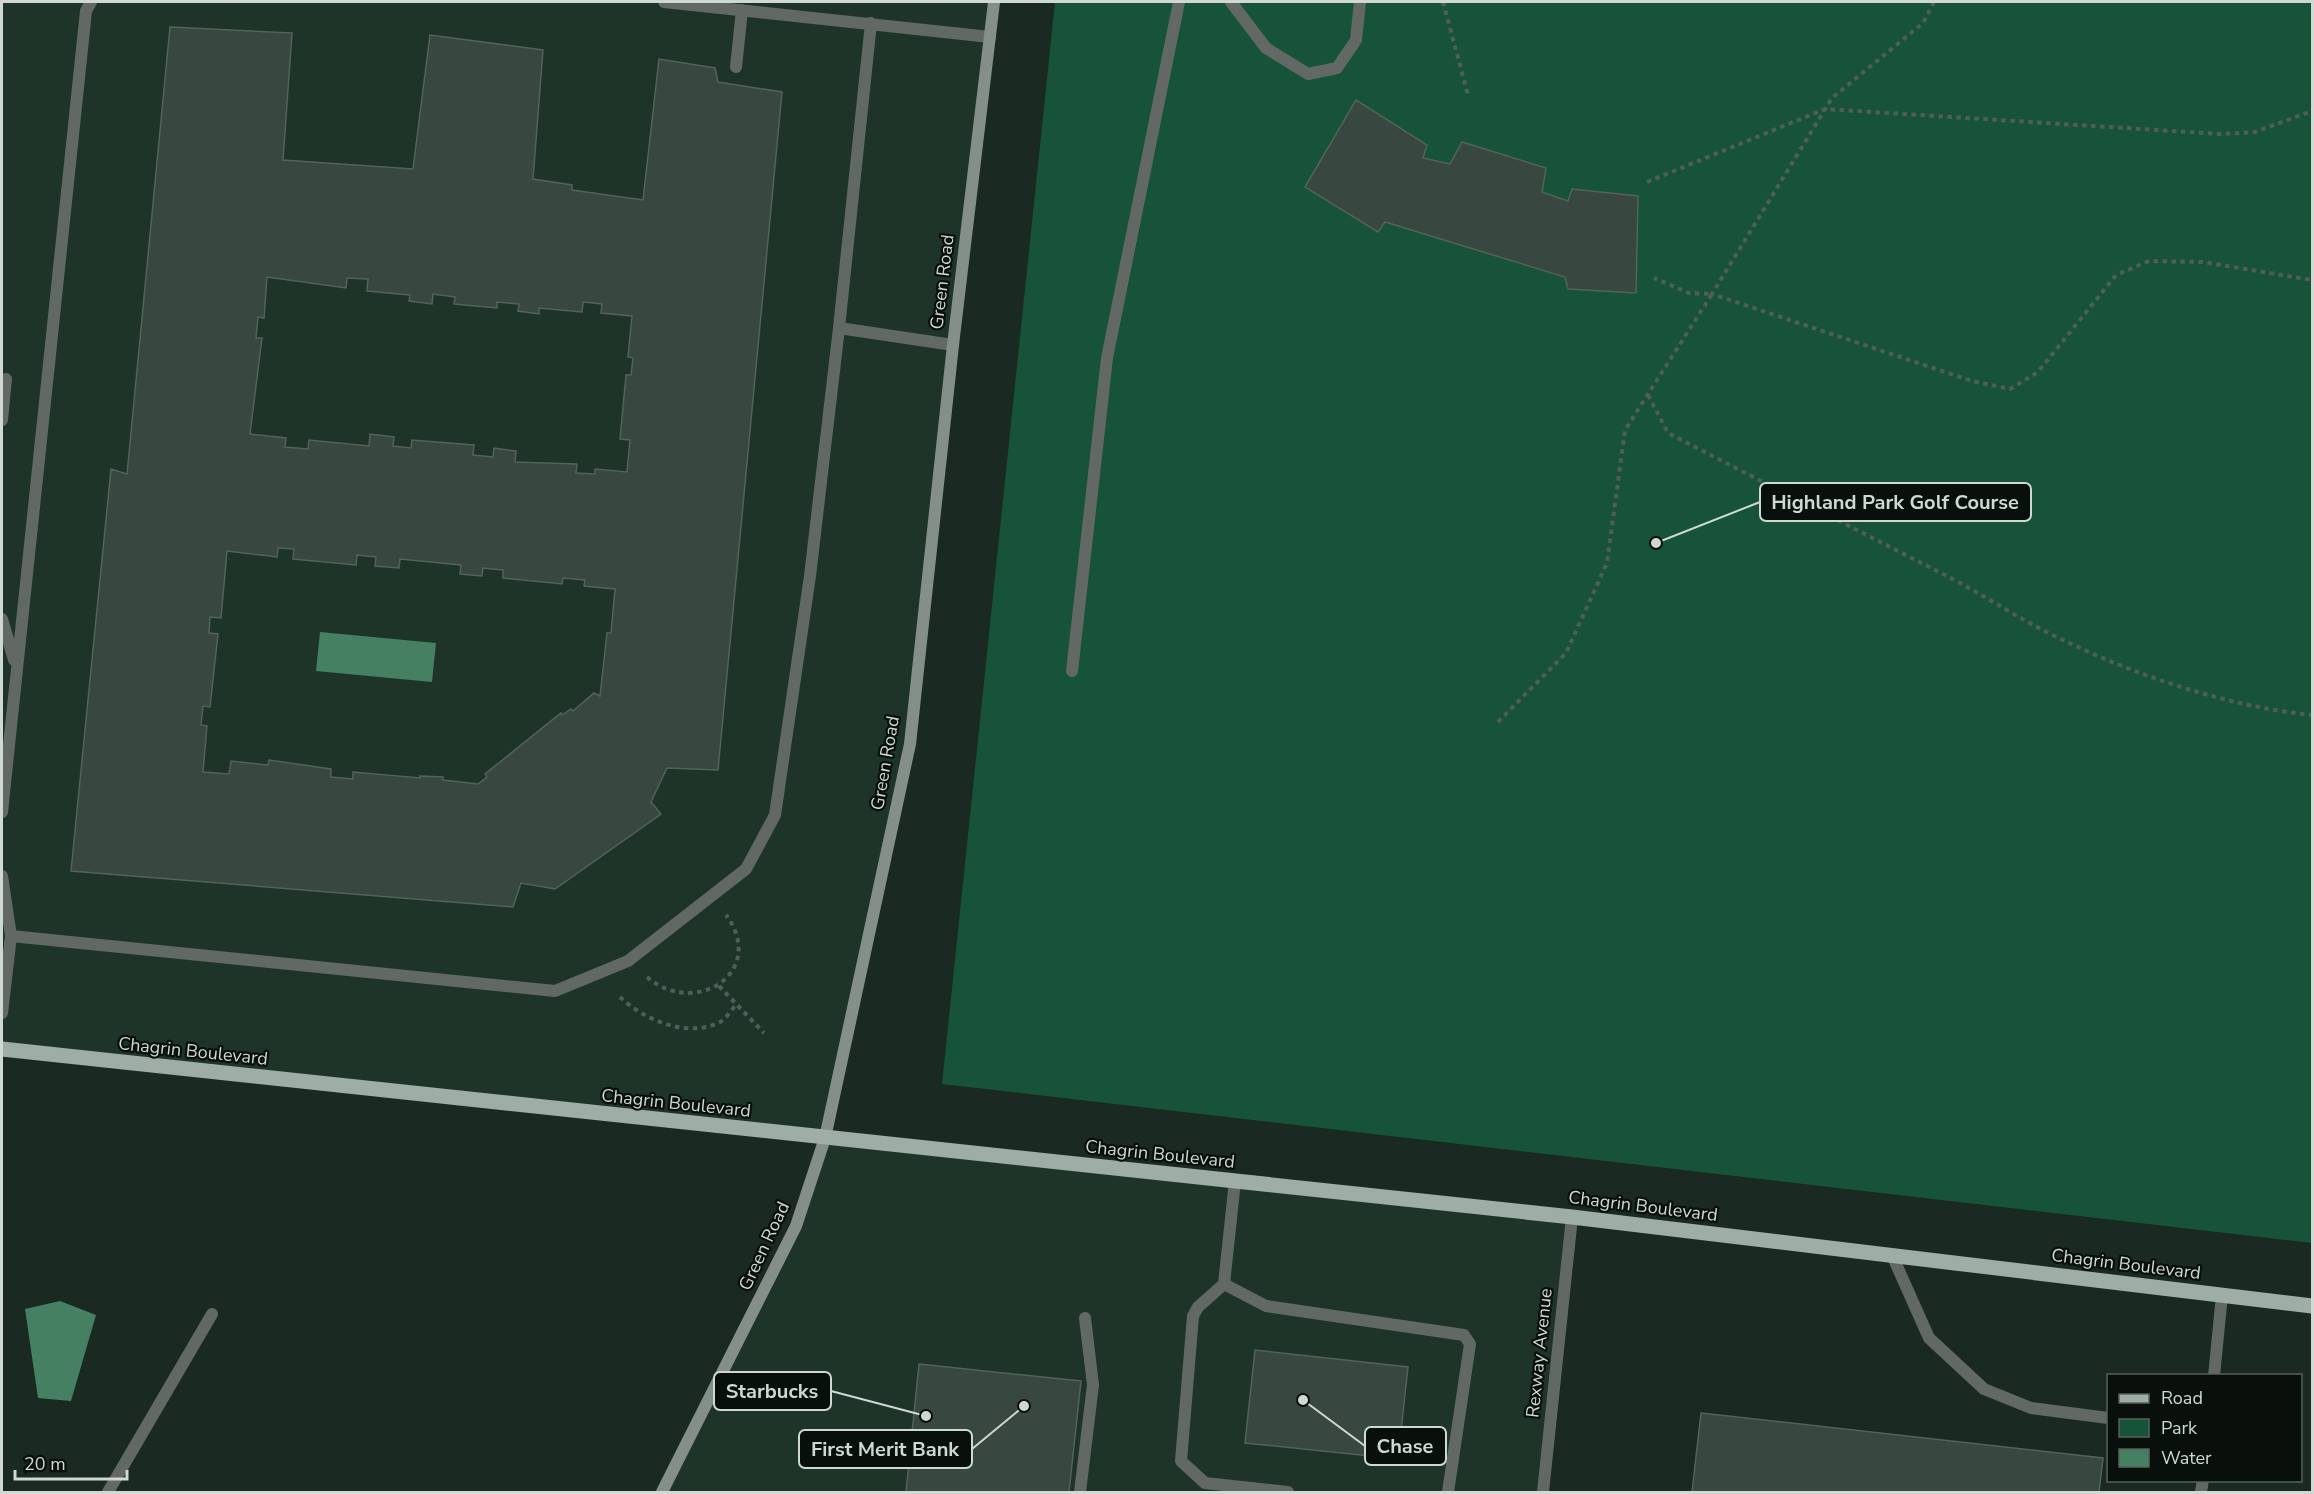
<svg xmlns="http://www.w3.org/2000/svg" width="2314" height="1494" font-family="'Nunito Sans',sans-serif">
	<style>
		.built { fill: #1e3429 }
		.green { fill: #175339 }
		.water { fill: #458063 }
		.building { fill: #38473f; stroke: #53635a; stroke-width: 1.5; fill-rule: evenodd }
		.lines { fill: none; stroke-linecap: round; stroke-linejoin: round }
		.path { stroke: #515e57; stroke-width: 4; stroke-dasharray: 4.5 4.5; stroke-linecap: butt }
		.lane { stroke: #626965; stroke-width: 12 }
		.street { stroke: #626965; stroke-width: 12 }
		.secondary { stroke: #848f89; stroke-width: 12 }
		.primary { stroke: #9eada5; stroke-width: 15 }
		.labels { text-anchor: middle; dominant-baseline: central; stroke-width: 4.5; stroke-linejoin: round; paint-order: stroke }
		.street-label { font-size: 18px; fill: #cfd8d3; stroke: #09100c }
		.leader { fill: none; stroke: #cfd8d3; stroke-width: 2 }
		.callout-dot { fill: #cfd8d3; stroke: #09100c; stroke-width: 2 }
		.callout { fill: #09100c; stroke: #cfd8d3; stroke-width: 2 }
		.callout-label { font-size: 20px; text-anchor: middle; font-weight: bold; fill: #cfd8d3 }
	</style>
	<rect width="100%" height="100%" fill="#1a2921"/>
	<!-- built -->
	<path class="built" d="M 2,2 L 999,2 L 910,744 L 825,1138 L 1572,1217 L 1543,1492 L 664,1492 L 796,1226 L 825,1139 L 2,1050 Z"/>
	<!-- green -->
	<path class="green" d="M 1055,2 L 2312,2 L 2312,1243 L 942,1084 Z"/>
	<!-- water -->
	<path class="water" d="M 320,632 L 436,643 L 432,682 L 316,671 Z
		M 60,1301 L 96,1315 L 71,1401 L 38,1398 L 25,1309 Z"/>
	<!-- building -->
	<path class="building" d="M 170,27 L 292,33 L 283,160 L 413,169 L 430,35 L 543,50 L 533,179 L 572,185 L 572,190 L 643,200 L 659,59 L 715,68 L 718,82 L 782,92 L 718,770 L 667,768 L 651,802 L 661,814 L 555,889 L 521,883 L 513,907 L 71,871 L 111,469 L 127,474 ZM 267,277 L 346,288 L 347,278 L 368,279 L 367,291 L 410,295 L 409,301 L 432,304 L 433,294 L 455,297 L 454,304 L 497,308 L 497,302 L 519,304 L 518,311 L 539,314 L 539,308 L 582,312 L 583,302 L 602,304 L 601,313 L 632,316 L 628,357 L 633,358 L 631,375 L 626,375 L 620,439 L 630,440 L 627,472 L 595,469 L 595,474 L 576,473 L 577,464 L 515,462 L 516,451 L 494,448 L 493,457 L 473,455 L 474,445 L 412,440 L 411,448 L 393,446 L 394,437 L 370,434 L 369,446 L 309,440 L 308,449 L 285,447 L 286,438 L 250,434 L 262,338 L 256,338 L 258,317 L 264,318 ZM 278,548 L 294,549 L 293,559 L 356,565 L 357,555 L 376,557 L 375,566 L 399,568 L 400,559 L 461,565 L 460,574 L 482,576 L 483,568 L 503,570 L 503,578 L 562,584 L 563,578 L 585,580 L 584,586 L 615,589 L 611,633 L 607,633 L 600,696 L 594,693 L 573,711 L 571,709 L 562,715 L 561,713 L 485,774 L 487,777 L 478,784 L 443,780 L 443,777 L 420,776 L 420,778 L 353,772 L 353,779 L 331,777 L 331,769 L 269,760 L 268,765 L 231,761 L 229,774 L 203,772 L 207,726 L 201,725 L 203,706 L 210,707 L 218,634 L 209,633 L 210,617 L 221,618 L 227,551 L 277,557 Z
		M 1356,100 L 1427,145 L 1423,158 L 1450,164 L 1462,142 L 1546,168 L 1542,192 L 1568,201 L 1572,189 L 1638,196 L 1636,293 L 1568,289 L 1565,277 L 1385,222 L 1378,232 L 1305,187 Z
		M 1255,1350 L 1408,1367 L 1398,1459 L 1245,1443 Z
		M 919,1364 L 1081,1381 L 1069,1492 L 906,1492 Z
		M 1701,1413 L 2103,1458 L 2099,1492 L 1692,1492 Z"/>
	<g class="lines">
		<!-- path -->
		<path class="path" d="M 1443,2 L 1468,95
			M 1934,2 L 1923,23 L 1832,98 L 1712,294 L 1972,381 L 2010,389 L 2038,372 L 2116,275 L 2149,261 L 2203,262 L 2312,280
			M 1647,182 L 1825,109 L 2220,134 L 2255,132 L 2312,111
			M 1648,395 L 1668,433 C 1759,480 1851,527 1943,574 C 1975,590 2005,610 2037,627 C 2119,670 2221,706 2312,715
			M 1498,722 L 1566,653 L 1607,563 L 1625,430 L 1712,294 L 1689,293 L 1654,278
			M 647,977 C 696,1019 768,971 726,915
			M 719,986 L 764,1033
			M 620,997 C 643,1019 687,1039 720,1022 C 726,1019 731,1010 736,1005"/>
		<!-- lane -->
		<path class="lane" d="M 664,2 L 990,37
			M 1231,2 L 1266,48 L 1308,74 L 1337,68 L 1356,40 L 1360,2
			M 736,67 L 742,10
			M 839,328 L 871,23
			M 2,420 L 6,379
			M 2,619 L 14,660
			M 1072,671 L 1107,358 L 1179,2
			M 2,812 L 86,11 L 91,2
			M 2,876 L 11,936 L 2,1013
			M 11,936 L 555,991 L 628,961 L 746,869 L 775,815 L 810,576 L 839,328 L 953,345
			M 1235,1181 L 1224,1284 L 1198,1307 L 1193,1316 L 1181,1461 L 1205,1483 L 1288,1492
			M 1892,1255 L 1929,1338 L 1984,1389 L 2031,1408 L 2108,1418
			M 1224,1284 L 1266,1306 L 1464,1335 L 1470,1344 L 1448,1492
			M 108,1492 L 212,1314
			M 1080,1492 L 1093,1385 L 1085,1318"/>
		<!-- street -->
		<path class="street" d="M 2214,1376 L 2222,1295
			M 1543,1492 L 1572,1217
			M 2201,1492 L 2203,1480"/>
		<!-- secondary -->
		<path class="secondary" d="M 662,1492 L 796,1226 L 825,1138 L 910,744 L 953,345 L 994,2"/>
		<!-- primary -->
		<path class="primary" d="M 2,1049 L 1572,1217 L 2312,1306"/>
	</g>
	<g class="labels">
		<!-- street labels -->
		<g class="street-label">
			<text transform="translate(942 282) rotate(-83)">Green Road</text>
			<text transform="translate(885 763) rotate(-80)">Green Road</text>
			<text transform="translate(193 1051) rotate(6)">Chagrin Boulevard</text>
			<text transform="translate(676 1103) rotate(6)">Chagrin Boulevard</text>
			<text transform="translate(1160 1154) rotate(6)">Chagrin Boulevard</text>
			<text transform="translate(1643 1206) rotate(7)">Chagrin Boulevard</text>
			<text transform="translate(764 1246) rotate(-65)">Green Road</text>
			<text transform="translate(2126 1264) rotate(7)">Chagrin Boulevard</text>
			<text transform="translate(1539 1353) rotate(-84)">Rexway Avenue</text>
		</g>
	</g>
	<!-- callouts -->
	<path class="leader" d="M1656 543L1760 502M926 1416L831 1391M1303 1400L1365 1446M1024 1406L972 1449"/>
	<g class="callout-dot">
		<circle cx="1656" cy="543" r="6"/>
		<circle cx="926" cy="1416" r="6"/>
		<circle cx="1303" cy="1400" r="6"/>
		<circle cx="1024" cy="1406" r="6"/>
	</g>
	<g class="callout">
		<rect x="1760" y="483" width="271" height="38" rx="6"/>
		<rect x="714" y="1372" width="117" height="38" rx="6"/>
		<rect x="1365" y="1427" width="81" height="38" rx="6"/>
		<rect x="799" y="1430" width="173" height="38" rx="6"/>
	</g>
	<g class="callout-label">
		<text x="1895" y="509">Highland Park Golf Course</text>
		<text x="772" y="1398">Starbucks</text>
		<text x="1405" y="1453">Chase</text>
		<text x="885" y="1456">First Merit Bank</text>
	</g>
	<!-- border -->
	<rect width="2314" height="1494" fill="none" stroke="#cfd8d3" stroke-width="6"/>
	<!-- legend -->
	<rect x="2107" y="1374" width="195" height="108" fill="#09100c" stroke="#58605c" stroke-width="1.5"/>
	<rect x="2119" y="1394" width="30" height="9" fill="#9eada5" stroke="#58605c" stroke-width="1.5"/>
	<text x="2161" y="1404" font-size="18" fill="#cfd8d3">Road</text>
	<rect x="2119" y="1419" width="30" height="18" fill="#175339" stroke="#58605c" stroke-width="1.5"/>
	<text x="2161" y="1434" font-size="18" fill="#cfd8d3">Park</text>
	<rect x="2119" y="1449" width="30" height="18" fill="#458063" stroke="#58605c" stroke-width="1.5"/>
	<text x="2161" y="1464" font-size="18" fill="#cfd8d3">Water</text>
	<!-- scale -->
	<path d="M15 1470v9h112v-9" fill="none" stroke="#cfd8d3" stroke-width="3"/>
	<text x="24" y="1470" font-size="18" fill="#cfd8d3" stroke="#09100c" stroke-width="4.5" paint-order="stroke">20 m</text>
</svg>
